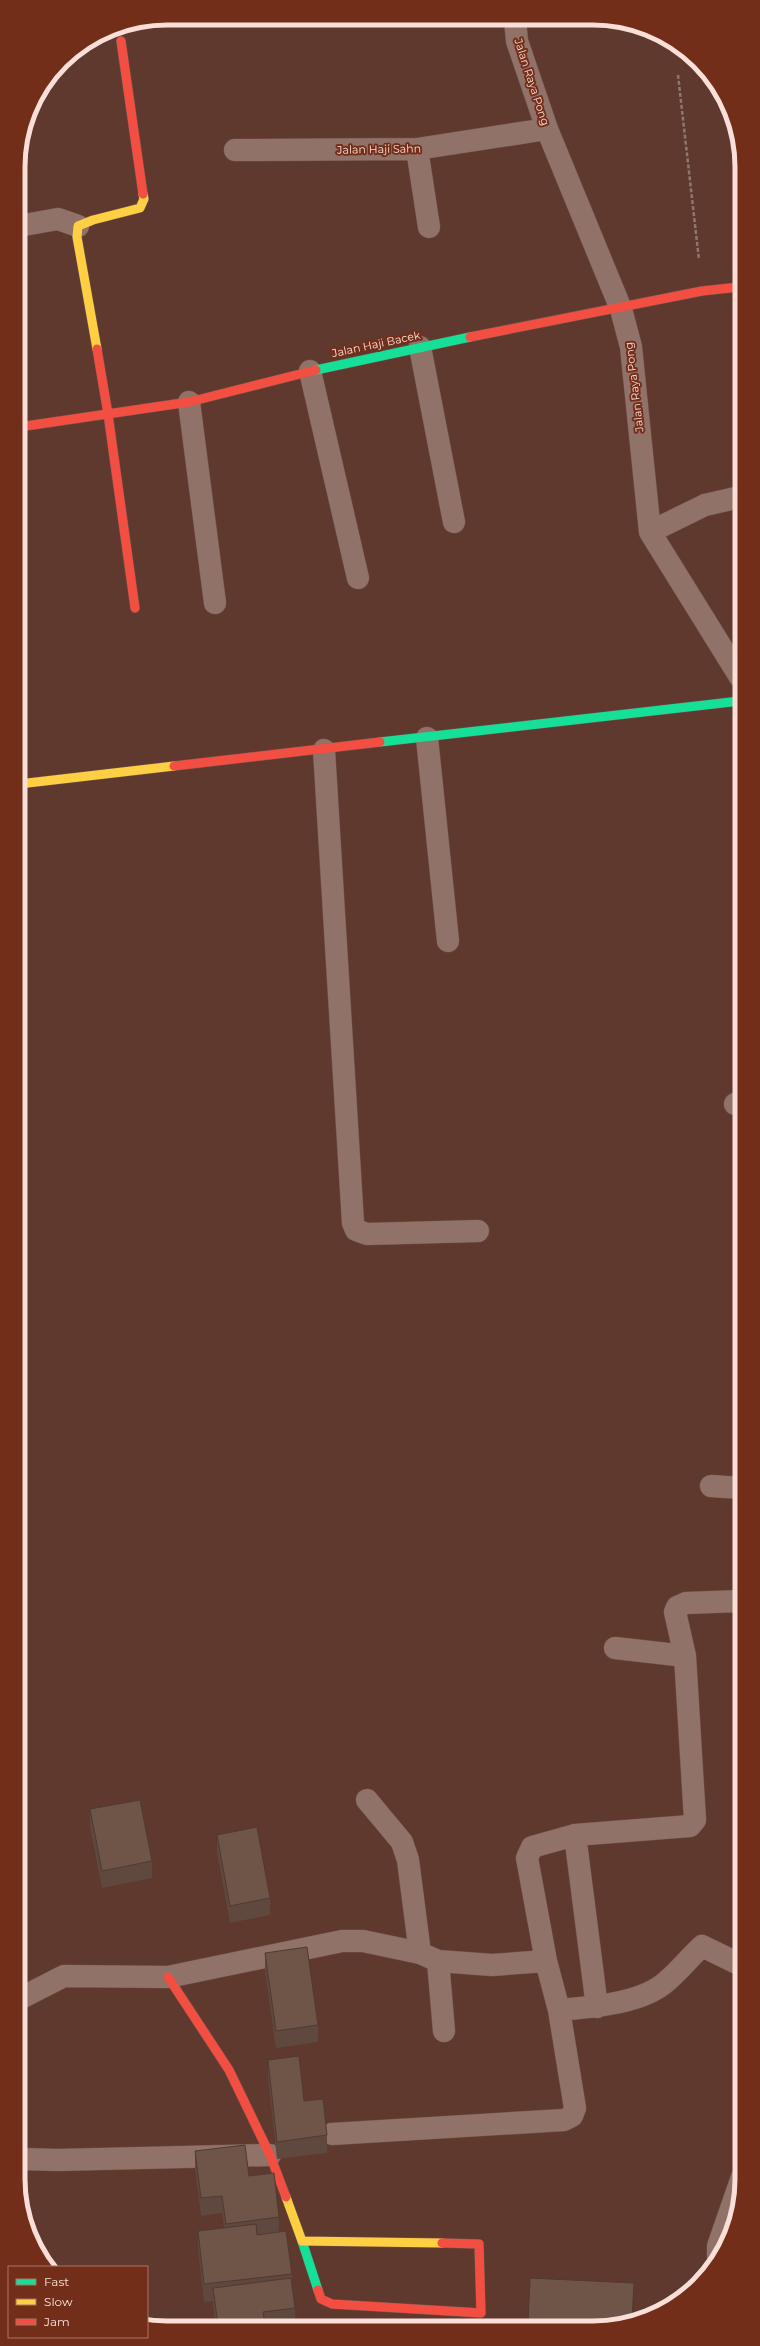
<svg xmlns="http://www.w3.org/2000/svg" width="760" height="2346" font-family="Montserrat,sans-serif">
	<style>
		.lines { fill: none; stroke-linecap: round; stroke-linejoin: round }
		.street-casing { stroke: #71534c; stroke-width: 23 }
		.fast-casing { stroke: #71534c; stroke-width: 10 }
		.slow-casing { stroke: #71534c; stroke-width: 10 }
		.jam-casing { stroke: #71534c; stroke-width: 10 }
		.path { stroke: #90766e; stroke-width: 2.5; stroke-dasharray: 4 2; stroke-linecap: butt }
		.street { stroke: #907269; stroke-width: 22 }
		.fast { stroke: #16e098; stroke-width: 9 }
		.slow { stroke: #ffcf43; stroke-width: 9 }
		.jam { stroke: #f24e42; stroke-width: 9 }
		.wall { fill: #5f483e }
		.shaded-wall { fill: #4e3b32 }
		.building { fill: #6f5448; stroke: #4e3b32 }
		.labels { text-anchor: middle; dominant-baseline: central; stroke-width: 4; stroke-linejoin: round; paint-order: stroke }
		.street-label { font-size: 11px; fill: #fadfd8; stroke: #732e19 }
		.rim { fill: none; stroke: #fadfd8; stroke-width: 5 }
	</style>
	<rect width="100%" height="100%" fill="#5f392d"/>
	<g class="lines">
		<!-- street casing -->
		<g class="street-casing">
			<path id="street" d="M 515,20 L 517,41 L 547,129 L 621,309 L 631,347 L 650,532 L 740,677
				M 417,149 L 429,227
				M 235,150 L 417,149 L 547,129
				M 18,226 L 58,219 L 78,226
				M 420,347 L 454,522
				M 310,371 L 358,578
				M 189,402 L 215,603
				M 650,532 L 705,505 L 740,497
				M 427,738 L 448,941
				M 324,750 L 353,1223 L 356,1230 L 367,1234 L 478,1231
				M 735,1104 L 740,1102
				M 711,1486 L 741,1488
				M 615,1648 L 685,1656 L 675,1612 L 677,1607 L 686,1603 L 741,1601
				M 367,1800 L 402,1842 L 408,1860 L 420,1953
				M 575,1835 L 597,2007
				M 438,1961 L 444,2031
				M 21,1998 L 64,1976 L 168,1977 L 342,1941 L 363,1941 L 420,1953 L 438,1961 L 492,1965 L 546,1961
				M 559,2010 L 546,1961 L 527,1858 L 532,1847 L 575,1835 L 690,1826 L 695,1820 L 685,1656
				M 332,2134 L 564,2120 L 572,2116 L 575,2108 L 559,2010 C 591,2007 642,2004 667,1981 C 680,1970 690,1957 702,1946 L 741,1965
				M 21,2159 L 58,2160 L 270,2155
				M 718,2256 L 718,2246 L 742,2177"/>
		</g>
		<!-- fast casing -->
		<g class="fast-casing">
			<path id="fast" d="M 316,370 L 470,337
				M 380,742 L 740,701
				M 302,2241 L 318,2290"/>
		</g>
		<!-- slow casing -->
		<g class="slow-casing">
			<path id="slow" d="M 97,349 L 77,237 L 78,226 L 93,220 L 140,208 L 144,199 L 143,194
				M 19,784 L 174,766
				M 286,2197 L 302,2241 L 442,2243"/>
		</g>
		<!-- jam casing -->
		<g class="jam-casing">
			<path id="jam" d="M 121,41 L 143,194
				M 470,337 L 702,291 L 739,287
				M 97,349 L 108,414 L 135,608
				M 19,427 L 189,402 L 316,370
				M 174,766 L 380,742
				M 168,1977 L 229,2070 L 270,2155 L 286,2197
				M 318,2290 L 321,2299 L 332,2304 L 481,2313 L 479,2244 L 442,2243"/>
		</g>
		<!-- path -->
		<path class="path" d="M 678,75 L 699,260"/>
		<!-- street -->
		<use href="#street" class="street"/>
		<!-- fast -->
		<use href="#fast" class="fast"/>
		<!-- slow -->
		<use href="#slow" class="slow"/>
		<!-- jam -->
		<use href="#jam" class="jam"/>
	</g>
	<!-- wall -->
	<path class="wall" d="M 90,1809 L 152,1861 L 152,1878 L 102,1888 L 90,1827 Z
		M 217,1835 L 270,1898 L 270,1915 L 230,1923 L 217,1852 Z
		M 265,1953 L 318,2025 L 318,2042 L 276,2048 L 265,1971 Z
		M 268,2060 L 304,2101 L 327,2135 L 327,2153 L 277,2159 L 268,2077 Z
		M 195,2151 L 249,2176 L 279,2217 L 279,2232 L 292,2274 L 292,2281 L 295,2308 L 295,2325 L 216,2325 L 213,2306 L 213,2301 L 204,2302 L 198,2249 L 198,2231 L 224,2228 L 222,2213 L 201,2216 L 195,2169 Z"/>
	<!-- shaded-wall -->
	<path class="shaded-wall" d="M 634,2283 L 634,2307 L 633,2321 L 632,2321 Z"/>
	<!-- building -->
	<path class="building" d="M 140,1800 L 152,1861 L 102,1871 L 90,1809 Z
		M 257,1827 L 270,1898 L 230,1906 L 217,1835 Z
		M 307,1947 L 318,2025 L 276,2031 L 265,1953 Z
		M 299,2056 L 304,2101 L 323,2099 L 327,2135 L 277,2142 L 268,2060 Z
		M 245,2145 L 249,2176 L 274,2173 L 279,2217 L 226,2224 L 222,2196 L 201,2198 L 195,2151 Z
		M 256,2224 L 257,2235 L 286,2231 L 292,2274 L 204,2284 L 198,2231 Z
		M 291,2278 L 295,2308 L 263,2312 L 265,2325 L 218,2325 L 213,2288 Z
		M 530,2278 L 634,2283 L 632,2321 L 622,2325 L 528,2325 Z"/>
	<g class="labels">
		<!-- street labels -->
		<g class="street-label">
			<text transform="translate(532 82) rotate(72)">Jalan Raya Pong</text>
			<text transform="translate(379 149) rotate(-1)">Jalan Haji Sahn</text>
			<text transform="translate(376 344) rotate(-12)">Jalan Haji Bacek</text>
			<text transform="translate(634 387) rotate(-97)">Jalan Raya Pong</text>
		</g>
	</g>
	<!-- crop -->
	<path d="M0 0H760V2346H0ZM167 25H593A142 142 0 0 1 735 167V2179A142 142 0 0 1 593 2321H167A142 142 0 0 1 25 2179V167A142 142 0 0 1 167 25Z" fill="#732e19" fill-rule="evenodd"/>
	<path class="rim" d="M167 25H593A142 142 0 0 1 735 167V2179A142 142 0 0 1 593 2321H167A142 142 0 0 1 25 2179V167A142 142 0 0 1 167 25Z"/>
	<!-- legend -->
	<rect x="8" y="2266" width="140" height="72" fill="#732e19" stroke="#a97565"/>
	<rect x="16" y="2279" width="20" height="6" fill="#16e098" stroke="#a97565"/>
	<text x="44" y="2286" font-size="12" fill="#fadfd8">Fast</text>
	<rect x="16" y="2299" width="20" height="6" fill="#ffcf43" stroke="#a97565"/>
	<text x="44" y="2306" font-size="12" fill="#fadfd8">Slow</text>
	<rect x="16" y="2319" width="20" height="6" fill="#f24e42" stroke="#a97565"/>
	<text x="44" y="2326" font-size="12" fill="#fadfd8">Jam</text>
</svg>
